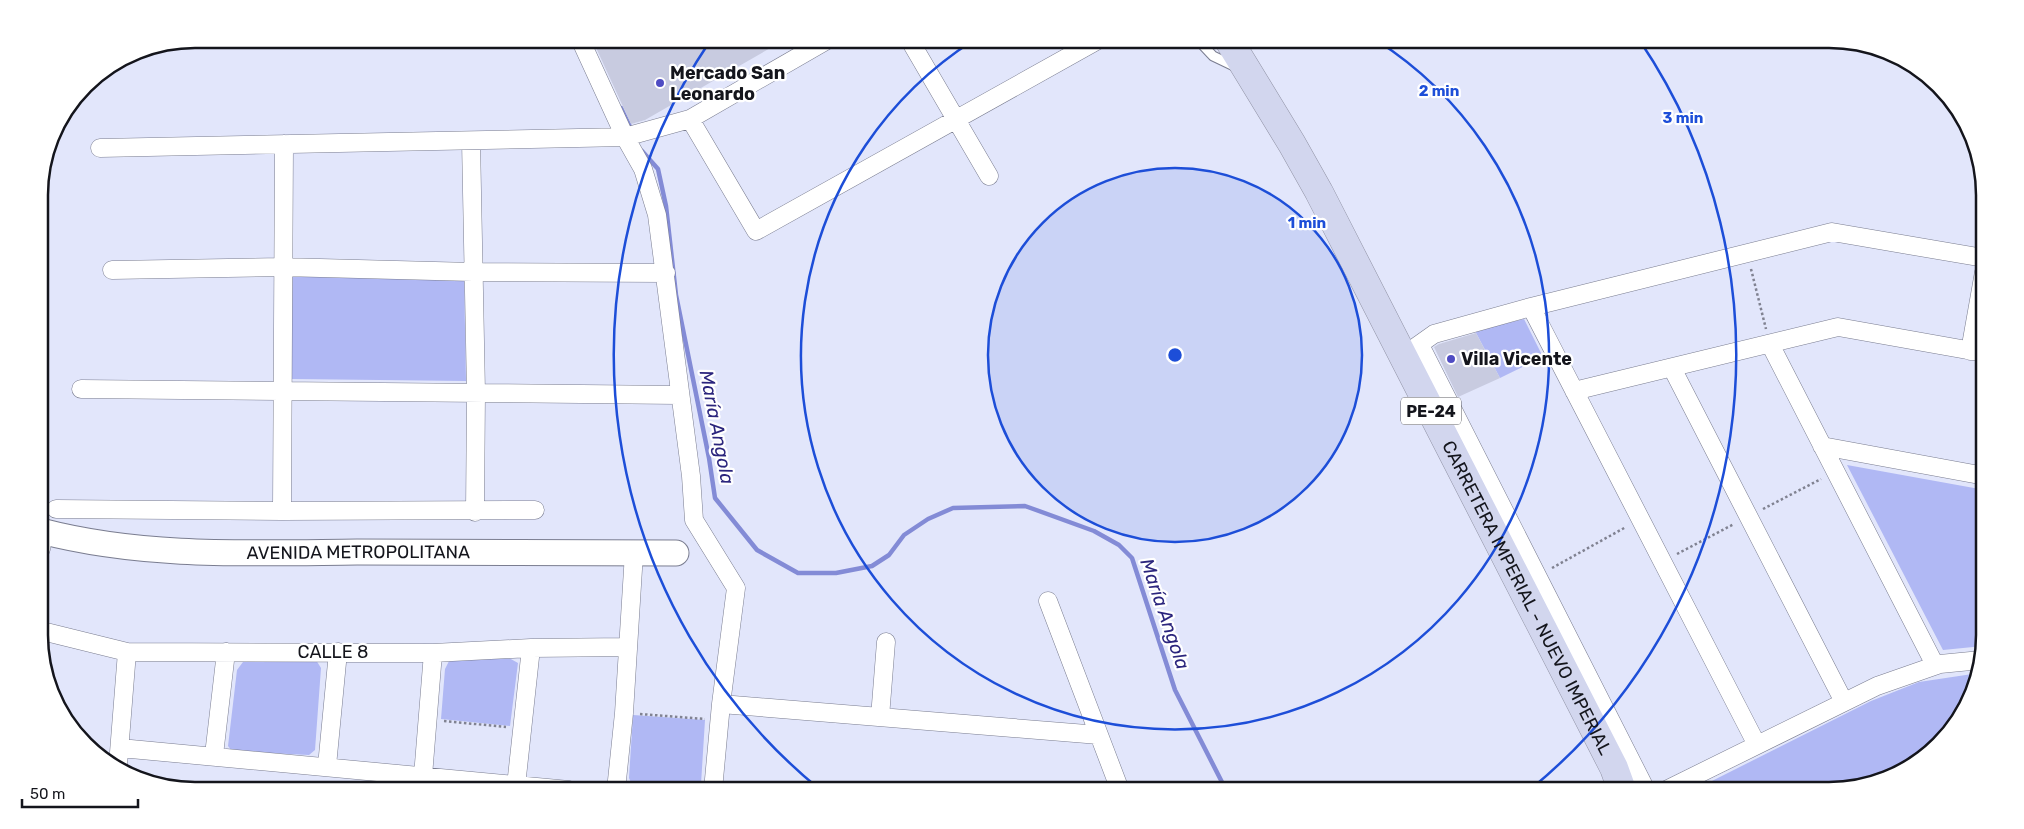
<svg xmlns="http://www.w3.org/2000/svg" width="2024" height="829" font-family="Rubik,sans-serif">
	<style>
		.green { fill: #b0b8f4 }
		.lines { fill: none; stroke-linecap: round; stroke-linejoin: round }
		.stream { stroke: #838bd6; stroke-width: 4.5 }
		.building { fill: #c8cbe0 }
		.lane-casing { stroke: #7a7d90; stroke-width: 11 }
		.street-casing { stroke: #7a7d90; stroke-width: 19 }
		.secondary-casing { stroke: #7a7d90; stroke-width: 27 }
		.highway-casing { stroke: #9092a4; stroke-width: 29 }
		.path { stroke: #808291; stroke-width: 2.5; stroke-dasharray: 2.5 2.5; stroke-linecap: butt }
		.lane { stroke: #fff; stroke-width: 9 }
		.street { stroke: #fff; stroke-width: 18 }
		.secondary { stroke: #fff; stroke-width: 25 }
		.highway { stroke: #d2d6ee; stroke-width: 28 }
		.ring { fill: none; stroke: #1d4ed8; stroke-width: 2.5 }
		.poi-dot { fill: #4f4cc3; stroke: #fff; stroke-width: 2 }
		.labels { text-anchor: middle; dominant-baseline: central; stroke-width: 4.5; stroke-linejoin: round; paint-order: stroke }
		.shield { fill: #fff; stroke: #5a5b60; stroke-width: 1 }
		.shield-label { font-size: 16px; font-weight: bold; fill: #14151c }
		.poi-label { font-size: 18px; font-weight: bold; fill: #14151c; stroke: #fff; text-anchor: start }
		.street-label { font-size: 18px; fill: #14151c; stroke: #fff }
		.water-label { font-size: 19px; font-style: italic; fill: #2b257d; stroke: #fff }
		.rim { fill: none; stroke: #14151c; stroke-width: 2.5 }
		.centre { fill: #1d4ed8; stroke: #fff; stroke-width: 2.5 }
		.ring-label { font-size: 15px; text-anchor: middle; font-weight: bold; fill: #1d4ed8; stroke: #fff; stroke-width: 4.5; stroke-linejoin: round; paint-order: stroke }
	</style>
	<rect width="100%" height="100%" fill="#e2e6fb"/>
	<!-- green -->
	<path class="green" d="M 291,274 L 464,274 L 466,381 L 292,379 Z
		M 1524,319 L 1543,357 L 1500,378 L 1475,331 Z
		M 1847,465 L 1985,490 L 1983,646 L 1943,650 Z
		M 509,658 L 518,663 L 510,726 L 441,719 L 445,669 L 450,659 Z
		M 316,660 L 321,668 L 315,750 L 309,755 L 232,751 L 228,746 L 237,670 L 243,662 Z
		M 1979,673 L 1977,685 L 1953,729 L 1924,758 L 1880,782 L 1840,790 L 1694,790 L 1871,701 L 1919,682 Z
		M 633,715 L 705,720 L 701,784 L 696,790 L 632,785 L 629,778 Z"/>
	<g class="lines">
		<!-- stream -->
		<path class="stream" d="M 621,108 L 632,131
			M 642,151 L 658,169 L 666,206 L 676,295 L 709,458 L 715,498 L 757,550 L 798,573 L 836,573 L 872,566 L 889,555 L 904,535 L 928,519 L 953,508 L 1025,506 L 1094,531 L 1119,545 L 1132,558 L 1175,690 L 1226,790"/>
	</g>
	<!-- building -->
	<path class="building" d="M 592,39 L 786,39 L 645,120 L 631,124 Z
		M 1476,333 L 1500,378 L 1458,397 L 1434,347 L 1439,344 Z"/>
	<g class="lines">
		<!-- lane casing -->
		<g class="lane-casing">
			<path id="lane" d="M 1197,39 L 1213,56 L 1236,67"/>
		</g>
		<!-- street casing -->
		<g class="street-casing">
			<path id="street" d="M 580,39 L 625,137 L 643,169 L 657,215 L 691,476 L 694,520 L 736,588 L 721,704 L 713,790
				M 909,39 L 989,176
				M 690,119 L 756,231 L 1100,39
				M 471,141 L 476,392 L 475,512
				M 100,148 L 625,137 L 690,119 L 829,39
				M 112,270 L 282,267 L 473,272 L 666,273
				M 1531,307 L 1757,745
				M 1770,344 L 1935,665
				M 1420,345 L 1646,790
				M 1970,351 L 1984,272
				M 1403,356 L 1434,334 L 1531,307 L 1832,232 L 1984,258
				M 1672,368 L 1844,702
				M 81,389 L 679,395
				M 1574,391 L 1838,327 L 1984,353
				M 1822,446 L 1985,476
				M 56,509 L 282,511 L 535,510
				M 282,511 L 284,144
				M 41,549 L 44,531
				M 1048,601 L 1120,790
				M 42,631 L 127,652 L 433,653 L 531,648 L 628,647
				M 721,704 L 1099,735
				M 880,717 L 886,642
				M 120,748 L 569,790
				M 214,755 L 226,652
				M 118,765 L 127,652
				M 327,766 L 338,652
				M 423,776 L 433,653
				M 516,786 L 531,648
				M 616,790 L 624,713 L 634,553
				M 1666,790 L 1877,686 L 1940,664 L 1981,660"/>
		</g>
		<!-- secondary casing -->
		<g class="secondary-casing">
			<g id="secondary">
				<path id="s1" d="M 41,531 C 144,558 252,553 357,552 C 463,552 570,553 676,553"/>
			</g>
		</g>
		<!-- highway casing -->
		<g class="highway-casing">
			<g id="highway">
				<path id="s2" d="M 1228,39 L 1292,144 L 1319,192 L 1614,768 L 1622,790"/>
			</g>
		</g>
		<!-- path -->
		<path class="path" d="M 1751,269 L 1766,329
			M 1763,509 L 1821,479
			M 1677,554 L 1734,524
			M 1552,568 L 1626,527
			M 640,714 L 705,719
			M 444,721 L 506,727"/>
		<!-- lane -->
		<use href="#lane" class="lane"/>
		<!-- street -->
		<use href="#street" class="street"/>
		<!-- secondary -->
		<use href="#secondary" class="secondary"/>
		<!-- highway -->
		<use href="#highway" class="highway"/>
	</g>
	<!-- distance rings -->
	<circle cx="1175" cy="355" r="187" fill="#1d4ed8" fill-opacity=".12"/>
	<g class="ring">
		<circle cx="1175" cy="355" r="187"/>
		<path d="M1376 40A374 374 0 1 1 974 40"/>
		<path d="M818 788A561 561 0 0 1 710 41M1640 41A561 561 0 0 1 1532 788"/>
	</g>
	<!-- markers -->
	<g class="poi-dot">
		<circle cx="660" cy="83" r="5"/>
		<circle cx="1451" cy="359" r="5"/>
	</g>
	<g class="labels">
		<!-- shield labels -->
		<rect class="shield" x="1401" y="397.5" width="60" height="27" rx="4"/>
		<g class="shield-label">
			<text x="1431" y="411">PE-24</text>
		</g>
		<!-- poi labels -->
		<g class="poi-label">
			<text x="670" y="73">Mercado San<tspan x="670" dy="21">Leonardo</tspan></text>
			<text x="1461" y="359">Villa Vicente</text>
		</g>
		<!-- street labels -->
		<g class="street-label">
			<text stroke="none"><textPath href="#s1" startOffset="319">AVENIDA METROPOLITANA</textPath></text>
			<text stroke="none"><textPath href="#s2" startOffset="634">CARRETERA IMPERIAL - NUEVO IMPERIAL</textPath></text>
			<text x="333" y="652">CALLE 8</text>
		</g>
		<!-- water labels -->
		<g class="water-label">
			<text transform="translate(717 427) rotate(79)">María Angola</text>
			<text transform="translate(1165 614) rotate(71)">María Angola</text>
		</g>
	</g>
	<!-- crop -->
	<path d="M0 0H2024V829H0ZM195 48H1829A147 147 0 0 1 1976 195V635A147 147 0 0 1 1829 782H195A147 147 0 0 1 48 635V195A147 147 0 0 1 195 48Z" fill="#fff" fill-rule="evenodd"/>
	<path class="rim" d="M195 48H1829A147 147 0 0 1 1976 195V635A147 147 0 0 1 1829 782H195A147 147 0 0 1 48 635V195A147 147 0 0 1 195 48Z"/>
	<circle cx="1175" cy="355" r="8" class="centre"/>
	<g class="ring-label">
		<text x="1439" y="96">2 min</text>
		<text x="1683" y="123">3 min</text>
		<text x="1307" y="228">1 min</text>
	</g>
	<!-- scale -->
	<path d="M22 799v8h116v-8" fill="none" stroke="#14151c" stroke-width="2.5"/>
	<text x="30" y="799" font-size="15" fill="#14151c" stroke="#ffffff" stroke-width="4" paint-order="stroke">50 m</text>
</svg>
